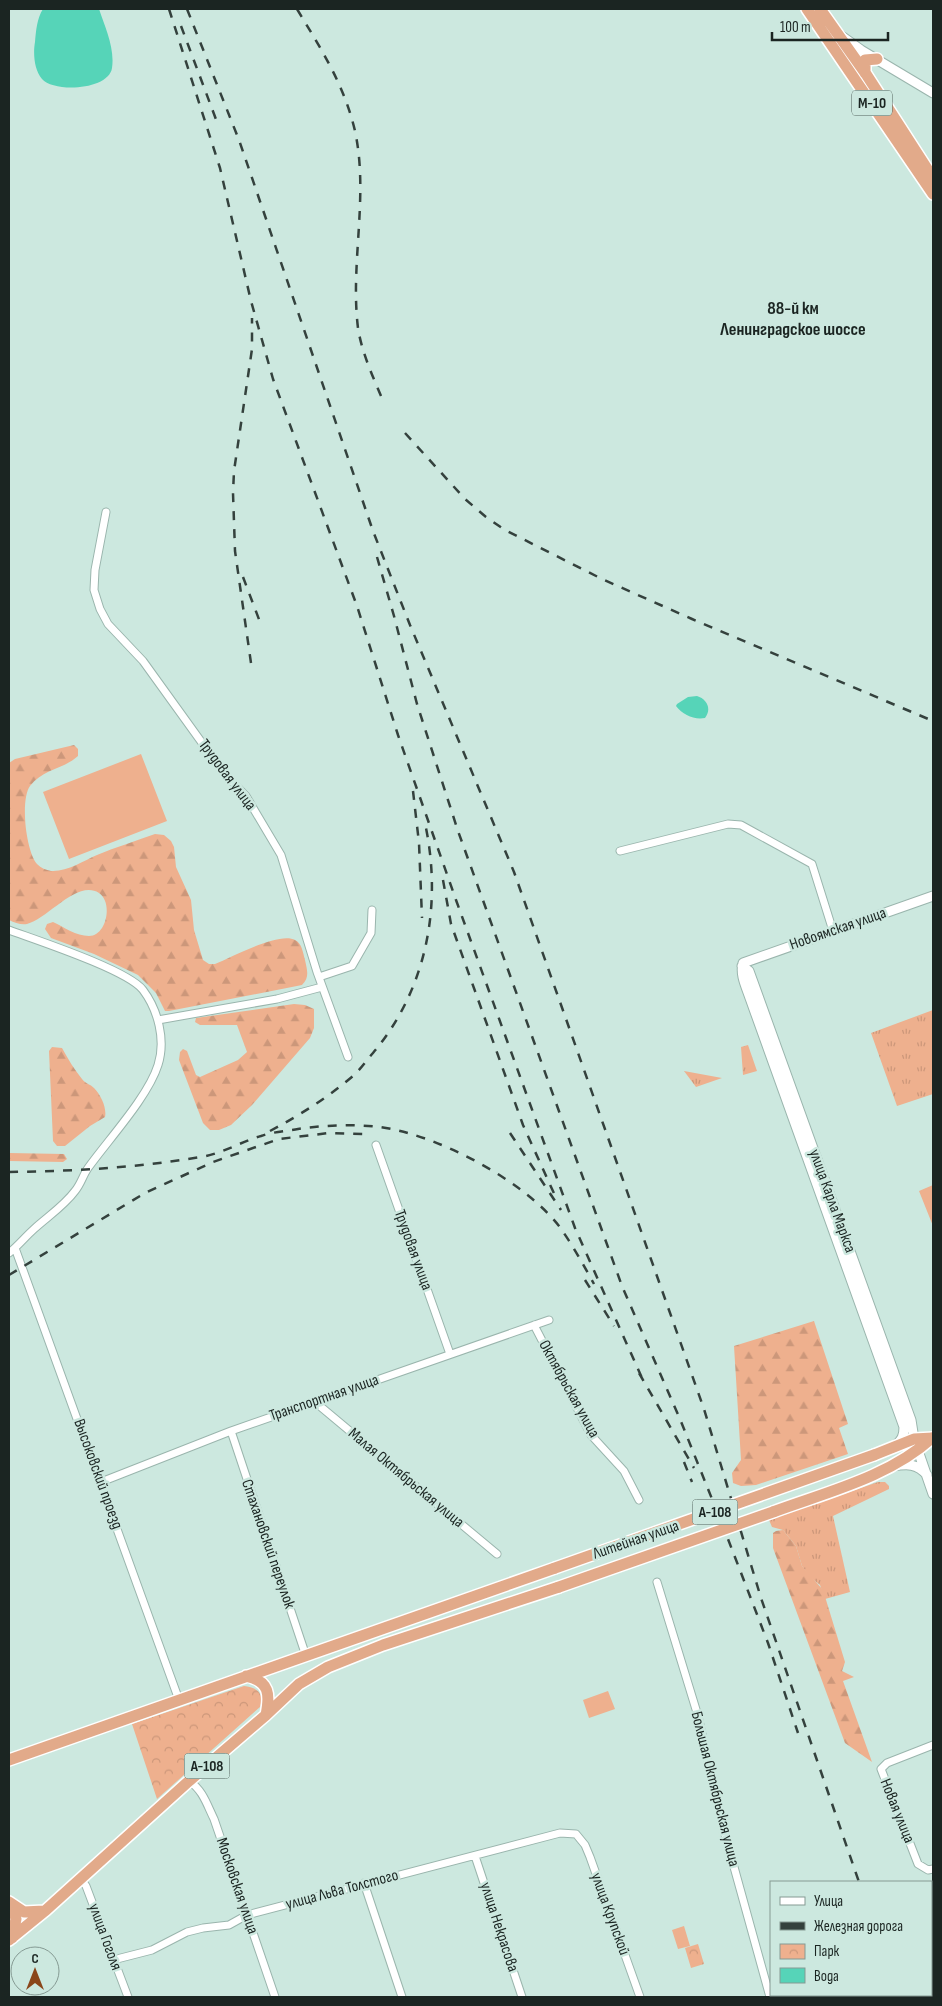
<svg xmlns="http://www.w3.org/2000/svg" width="942" height="2006" font-family="'Sofia Sans Condensed',sans-serif">
	<style>
		.grass { fill: url(#grass-tufts) }
		.forest { fill: url(#forest-firs) }
		.park { fill: url(#park-crowns) }
		.garden { fill: #eeb08e }
		.water { fill: #56d4b8 }
		.lines { fill: none; stroke-linecap: round; stroke-linejoin: round }
		.minor-casing { stroke: #9ab5ad; stroke-width: 9 }
		.tertiary-casing { stroke: #9ab5ad; stroke-width: 11 }
		.trunk-casing { stroke: #fff; stroke-width: 14 }
		.minor { stroke: #fff; stroke-width: 7 }
		.tertiary { stroke: #fff; stroke-width: 9 }
		.trunk { stroke: #e2aa8a; stroke-width: 11 }
		.rail { stroke: #34413d; stroke-width: 2.5; stroke-dasharray: 9 9; stroke-linecap: butt }
		.trunk-bridge-casing { stroke: #fff; stroke-width: 14; stroke-linecap: butt }
		.trunk-bridge { stroke: #e2aa8a; stroke-width: 11 }
		.labels { text-anchor: middle; dominant-baseline: central; stroke-width: 5; stroke-linejoin: round; paint-order: stroke }
		.shield { fill: #cce8df; stroke: #50605b; stroke-width: 1 }
		.shield-label { font-size: 15px; font-weight: bold; fill: #1b2522 }
		.street-label { font-size: 16px; fill: #1b2522; stroke: #cce8df }
		.neighbourhood-label { font-size: 18px; font-weight: bold; fill: #1b2522; stroke: #cce8df }
	</style>
	<defs>
		<pattern id="grass-tufts" width="24" height="20" patternUnits="userSpaceOnUse" patternTransform="scale(1.25)"><rect width="24" height="20" fill="#eeb08e"/><path d="M3 7l-1-3M5 7V3M7 7l1-3M15 17l-1-3M17 17v-4M19 17l1-3" fill="none" stroke="#cc977a"/></pattern>
		<pattern id="forest-firs" width="22" height="20" patternUnits="userSpaceOnUse" patternTransform="scale(1.25)"><rect width="22" height="20" fill="#eeb08e"/><path d="M5 1l3.5 6h-7zM16 11l3.5 6h-7z" fill="#cc977a"/></pattern>
		<pattern id="park-crowns" width="20" height="18" patternUnits="userSpaceOnUse" patternTransform="scale(1.25)"><rect width="20" height="18" fill="#eeb08e"/><path d="M2 6a3 3 0 1 1 6 0M12 15a3 3 0 1 1 6 0" fill="none" stroke="#cc977a"/></pattern>
	</defs>
	<rect width="100%" height="100%" fill="#cce8df"/>
	<!-- grass -->
	<path class="grass" d="M 933,1010 L 933,1094 L 897,1106 L 871,1033 Z
		M 748,1045 L 757,1071 L 743,1075 L 741,1047 Z
		M 684,1071 L 722,1078 L 696,1087 Z
		M 878,1482 L 885,1482 L 889,1486 L 889,1489 L 833,1516 L 850,1592 L 825,1599 L 820,1585 L 810,1577 L 802,1566 L 796,1546 L 783,1530 L 772,1527 L 769,1520 Z"/>
	<!-- forest -->
	<path class="forest" d="M 74,745 L 78,749 L 78,756 C 64,769 43,769 30,786 C 20,800 26,851 37,864 C 41,868 46,870 51,871 C 67,872 83,861 97,855 C 116,847 136,841 155,834 L 164,835 L 171,841 L 174,847 L 176,867 L 191,900 L 194,930 L 203,960 L 209,964 L 215,964 C 232,957 280,931 295,940 C 302,943 303,953 305,960 C 307,970 310,977 302,985 L 169,1011 L 165,1011 L 156,993 L 138,975 L 94,954 L 51,938 L 45,929 L 47,924 L 53,922 C 64,927 76,936 89,936 C 107,936 113,902 99,893 C 77,879 48,919 27,924 C 21,925 15,923 9,920 L 9,763 L 15,759 Z
		M 294,1004 L 305,1005 L 314,1009 L 314,1028 L 310,1038 L 252,1105 L 231,1125 L 219,1130 L 210,1130 L 203,1123 L 179,1060 L 180,1052 L 183,1049 L 187,1051 L 196,1075 L 200,1077 L 238,1060 L 247,1052 L 237,1025 L 200,1025 L 195,1022 L 196,1018 Z
		M 52,1047 L 62,1048 C 68,1059 74,1069 82,1079 C 86,1084 90,1084 94,1088 C 101,1095 107,1108 105,1117 L 90,1126 L 65,1146 L 57,1146 L 53,1141 L 49,1051 Z
		M 9,1153 L 64,1154 L 67,1159 L 63,1162 L 9,1161 Z
		M 814,1321 L 848,1424 L 839,1428 L 848,1454 L 756,1485 L 741,1486 L 733,1483 L 732,1473 L 741,1460 L 734,1346 Z
		M 783,1530 L 796,1546 L 802,1566 L 823,1590 L 845,1662 L 842,1671 L 854,1677 L 843,1681 L 872,1762 L 845,1743 L 773,1548 L 773,1533 L 776,1531 Z"/>
	<!-- park -->
	<path class="park" d="M 244,1686 C 256,1687 265,1693 260,1707 L 157,1799 L 132,1724 Z
		M 698,1944 L 704,1964 L 691,1968 L 685,1948 Z"/>
	<!-- garden -->
	<path class="garden" d="M 141,754 L 167,821 L 69,859 L 43,792 Z
		M 933,1185 L 933,1226 L 919,1191 Z
		M 608,1691 L 615,1709 L 589,1718 L 583,1700 Z
		M 684,1926 L 690,1946 L 678,1949 L 672,1930 Z"/>
	<!-- water -->
	<path class="water" d="M 43,9 L 99,9 C 105,27 115,48 112,68 C 109,90 54,93 42,79 C 34,70 33,53 35,42 C 36,31 37,18 43,9 Z
		M 697,696 C 707,699 712,709 705,718 C 694,720 683,715 676,706 L 677,704 L 688,697 Z"/>
	<g class="lines">
		<!-- minor casing -->
		<g class="minor-casing">
			<path id="minor" d="M 106,512 L 95,570 L 94,590 L 100,609 L 108,624 L 143,661 L 223,772 L 246,796 L 281,855 L 317,972 L 348,1057
				M 620,851 L 728,824 L 741,825 L 812,864 L 833,931
				M 9,930 C 36,940 128,970 143,990 C 158,1010 166,1040 158,1065 C 148,1097 108,1140 88,1168 C 83,1175 81,1184 75,1191 C 64,1206 47,1217 34,1229 C 25,1237 18,1246 9,1253
				M 319,977 L 352,966 L 371,933 L 372,910
				M 158,1020 L 277,999 L 322,987
				M 376,1145 L 450,1354
				M 15,1248 L 179,1700
				M 534,1325 L 591,1435 L 624,1471 L 639,1500
				M 315,1402 L 497,1554
				M 231,1431 L 306,1656
				M 101,1482 L 231,1431 L 549,1320
				M 657,1582 L 698,1716 L 721,1820 L 770,1997
				M 189,1781 C 203,1790 207,1805 214,1819 L 275,1997
				M 475,1856 L 522,1997
				M 933,1869 L 928,1870 L 918,1864 L 881,1769 L 887,1763 L 933,1745
				M 81,1879 L 86,1886 L 128,1997
				M 364,1883 L 402,1997
				M 113,1960 L 152,1950 L 187,1932 L 203,1928 L 229,1925 L 247,1915 L 560,1833 L 576,1834 L 585,1845 L 590,1857 L 640,1997"/>
		</g>
		<!-- tertiary casing -->
		<g class="tertiary-casing">
			<path id="tertiary" d="M 840,35 L 861,50 L 933,93
				M 742,966 L 749,971 L 911,1420 L 914,1439 L 933,1494
				M 895,1446 C 902,1440 904,1436 904,1427 L 750,998 C 746,986 740,975 743,963 L 933,896
				M 893,1466 C 907,1464 917,1463 927,1475"/>
		</g>
		<!-- trunk casing -->
		<g class="trunk-casing">
			<path id="trunk" d="M 807,9 L 933,194
				M 820,9 L 866,74 L 933,178
				M 865,73 L 865,60 L 877,59
				M 874,1455 L 914,1439 L 933,1438
				M 773,1512 C 827,1492 889,1477 932,1438
				M 246,1676 C 270,1681 270,1695 266,1715
				M 9,1760 L 555,1568
				M 9,1902 L 24,1912 L 44,1911
				M 12,1905 L 16,1919 L 12,1938
				M 9,1940 L 46,1910 L 189,1781 L 266,1715 L 299,1684 L 328,1667 L 383,1645 L 559,1587"/>
		</g>
		<!-- minor -->
		<use href="#minor" class="minor"/>
		<!-- tertiary -->
		<use href="#tertiary" class="tertiary"/>
		<!-- trunk -->
		<use href="#trunk" class="trunk"/>
		<!-- rail -->
		<path class="rail" d="M 169,9 L 220,168 L 251,301 L 273,379 L 357,606 L 398,735 L 456,900 L 575,1228 L 642,1378
			M 187,9 L 239,140 L 373,531 L 410,625 L 514,872 L 704,1409 L 761,1598 L 859,1882
			M 297,9 C 321,49 344,84 355,131 C 369,196 350,263 358,328 C 362,354 374,379 384,403
			M 181,26 L 217,122
			M 405,433 L 465,499 L 486,517 L 505,530 L 602,579 L 692,619 L 933,721
			M 377,557 L 394,616 L 417,704 L 458,831 L 622,1286 L 680,1419 L 728,1539 L 768,1643 L 798,1733
			M 243,577 L 260,622
			M 251,663 L 235,551 L 233,493 L 234,471 L 252,349 L 252,318
			M 413,791 L 419,843 L 422,918
			M 443,880 L 451,924 L 523,1125 L 557,1200
			M 270,1131 C 300,1115 327,1098 353,1076 C 360,1070 366,1061 373,1053 C 426,990 442,908 426,828
			M 510,1133 L 561,1210
			M 9,1172 C 74,1171 136,1168 200,1157 C 222,1154 240,1142 261,1136 C 272,1132 286,1131 298,1129 C 325,1125 353,1124 380,1127 C 438,1135 523,1180 559,1226 C 572,1244 583,1264 594,1284
			M 9,1275 L 145,1193 L 213,1162 L 279,1139 L 329,1133 L 363,1134
			M 585,1280 L 614,1326
			M 639,1373 L 694,1468
			M 684,1462 L 692,1482
			M 899,1995 L 900,1997
			M 907,1995 L 908,1997"/>
		<!-- trunk-bridge casing -->
		<g class="trunk-bridge-casing">
			<path id="trunk-bridge" d="M 555,1568 L 874,1455
				M 559,1587 L 773,1512"/>
		</g>
		<!-- trunk-bridge -->
		<use href="#trunk-bridge" class="trunk-bridge"/>
	</g>
	<g class="labels">
		<!-- shield labels -->
		<g class="shield">
			<rect x="852" y="90.5" width="40" height="25" rx="4"/>
			<rect x="692.5" y="1499.5" width="45" height="25" rx="4"/>
			<rect x="184.5" y="1753.5" width="45" height="25" rx="4"/>
		</g>
		<g class="shield-label">
			<text x="872" y="103">М-10</text>
			<text x="715" y="1512">А-108</text>
			<text x="207" y="1766">А-108</text>
		</g>
		<!-- street labels -->
		<g class="street-label">
			<text transform="translate(227 775) rotate(53)">Трудовая улица</text>
			<text transform="translate(838 929) rotate(-19)">Новоямская улица</text>
			<text transform="translate(832 1201) rotate(70)">улица Карла Маркса</text>
			<text transform="translate(413 1250) rotate(70)">Трудовая улица</text>
			<text transform="translate(569 1389) rotate(61)">Октябрьская улица</text>
			<text transform="translate(324 1398) rotate(-19)">Транспортная улица</text>
			<text transform="translate(98 1474) rotate(70)">Высоковский проезд</text>
			<text transform="translate(406 1478) rotate(40)">Малая Октябрьская улица</text>
			<text transform="translate(636 1540) rotate(-19)">Литейная улица</text>
			<text transform="translate(268 1544) rotate(71)">Стахановский переулок</text>
			<text transform="translate(715 1789) rotate(76)">Большая Октябрьская улица</text>
			<text transform="translate(897 1811) rotate(68)">Новая улица</text>
			<text transform="translate(237 1886) rotate(71)">Московская улица</text>
			<text transform="translate(342 1890) rotate(-15)">улица Льва Толстого</text>
			<text transform="translate(610 1914) rotate(70)">улица Крупской</text>
			<text transform="translate(499 1927) rotate(72)">улица Некрасова</text>
			<text transform="translate(105 1937) rotate(70)">улица Гоголя</text>
		</g>
		<!-- neighbourhood labels -->
		<g class="neighbourhood-label">
			<text x="793" y="308">88-й км<tspan x="793" dy="21">Ленинградское шоссе</tspan></text>
		</g>
	</g>
	<!-- border -->
	<rect width="942" height="2006" fill="none" stroke="#1b2522" stroke-width="20"/>
	<!-- legend -->
	<rect x="770" y="1881" width="162" height="115" fill="#cce8df" stroke="#859a93"/>
	<rect x="780" y="1897" width="25" height="8" fill="#ffffff" stroke="#859a93"/>
	<text x="814" y="1906" font-size="15" fill="#1b2522">Улица</text>
	<rect x="780" y="1922" width="25" height="8" fill="#34413d" stroke="#859a93"/>
	<text x="814" y="1931" font-size="15" fill="#1b2522">Железная дорога</text>
	<rect x="780" y="1944" width="25" height="15" fill="url(#park-crowns)" stroke="#859a93"/>
	<text x="814" y="1956" font-size="15" fill="#1b2522">Парк</text>
	<rect x="780" y="1968" width="25" height="15" fill="#56d4b8" stroke="#859a93"/>
	<text x="814" y="1981" font-size="15" fill="#1b2522">Вода</text>
	<!-- north arrow -->
	<g transform="translate(35 1971)"><circle r="24" fill="#cce8df" stroke="#859a93"/>
	<path d="M0-4L9 19L0 12L-9 19Z" fill="#8a461a"/>
	<text y="-8" font-size="14" font-weight="bold" text-anchor="middle" fill="#1b2522">С</text>
	</g>
	<!-- scale -->
	<path d="M772 32v8h116v-8" fill="none" stroke="#1b2522" stroke-width="2.5"/>
	<text x="780" y="32" font-size="15" fill="#1b2522" stroke="#cce8df" stroke-width="4" paint-order="stroke">100 m</text>
</svg>
